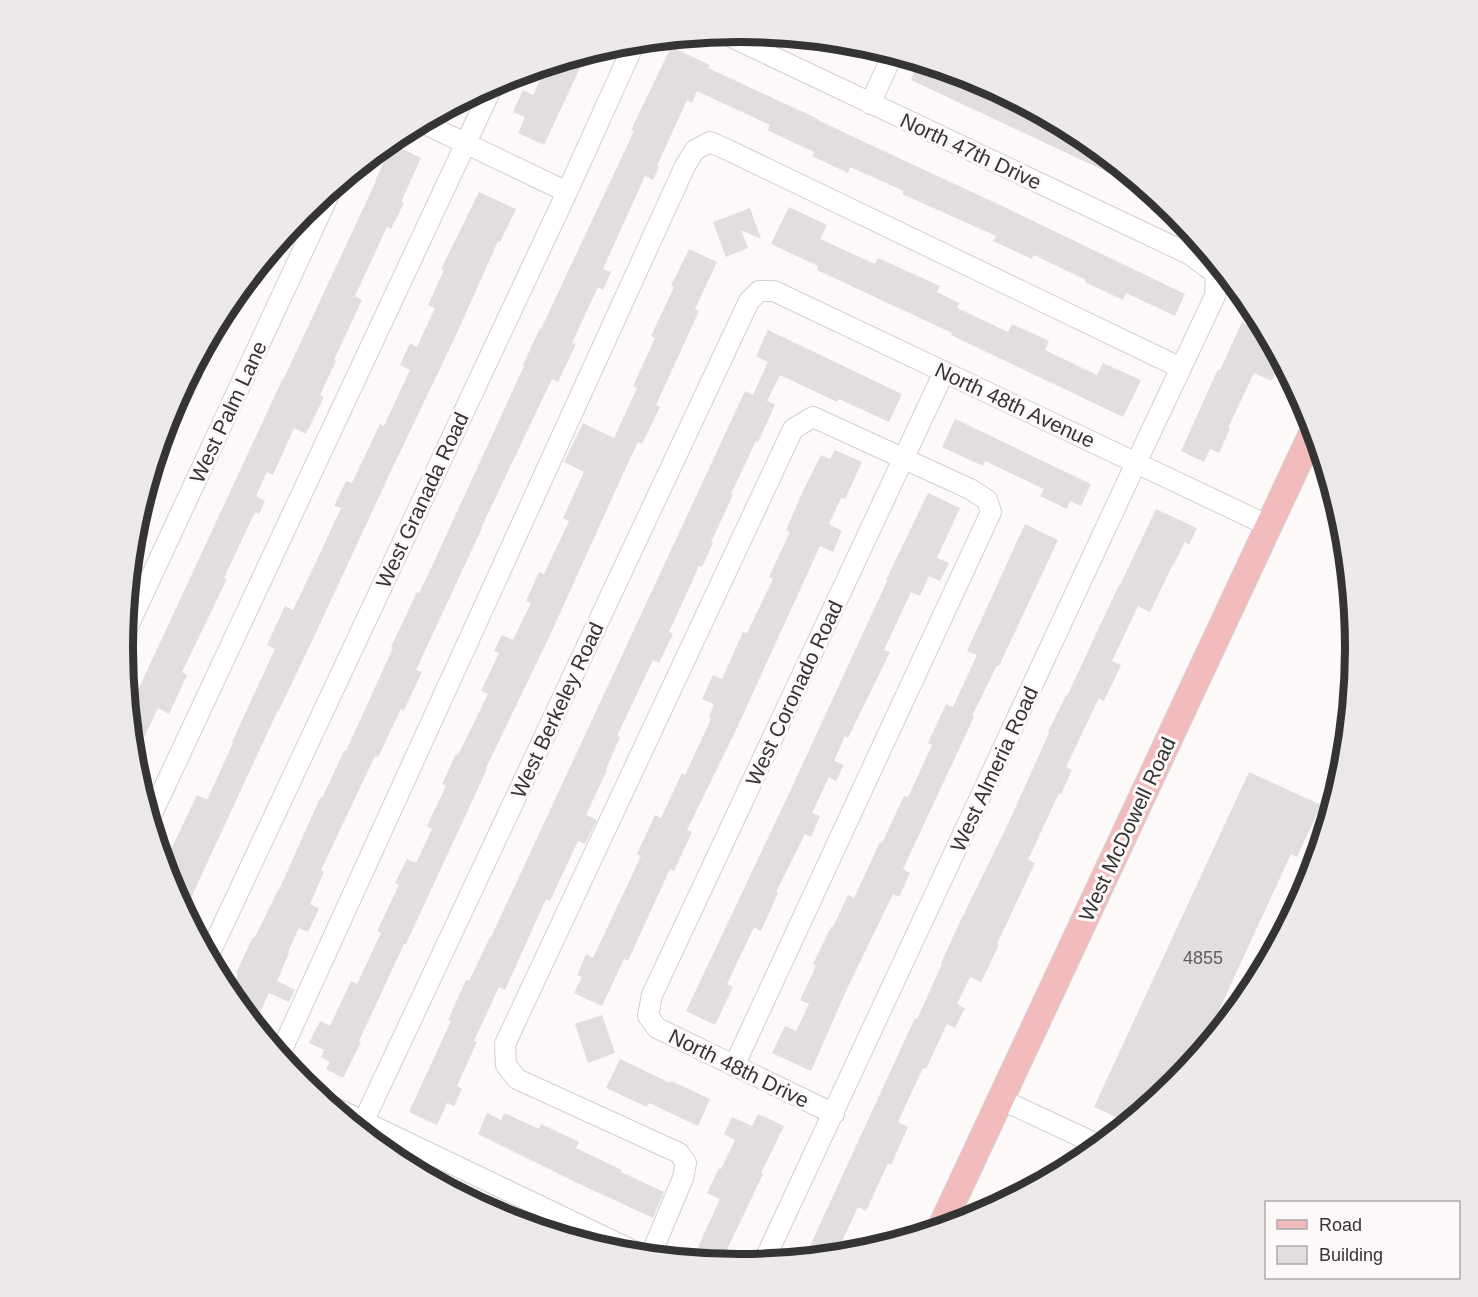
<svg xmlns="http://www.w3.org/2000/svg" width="1478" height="1297" font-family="Helvetica,sans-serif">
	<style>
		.building { fill: #e2dede }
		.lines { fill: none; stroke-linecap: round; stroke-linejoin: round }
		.minor-casing { stroke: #d3cfcf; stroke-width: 22 }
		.major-casing { stroke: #d7d6d6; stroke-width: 28 }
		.minor { stroke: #fff; stroke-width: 20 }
		.major { stroke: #f2bcbd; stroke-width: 26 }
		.labels { text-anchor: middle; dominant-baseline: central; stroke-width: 6; stroke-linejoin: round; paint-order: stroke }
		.number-label { font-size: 18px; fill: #605e5e }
		.street-label { font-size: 21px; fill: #353434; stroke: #fcf9f8 }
		.rim { fill: none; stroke: #353434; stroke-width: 8 }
	</style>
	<rect width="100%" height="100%" fill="#fcf9f8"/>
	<!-- building -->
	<path class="building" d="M 671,47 L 710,65 L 708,68 L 818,119 L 818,120 L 862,141 L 1000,205 L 1185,294 L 1175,316 L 1126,293 L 1123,300 L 1085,282 L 1086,280 L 1034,255 L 1032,259 L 993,241 L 996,236 L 902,194 L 904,191 L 850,167 L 848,173 L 812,156 L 814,152 L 767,130 L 770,125 L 697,91 L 692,103 L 687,100 L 657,166 L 659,167 L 653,180 L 645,176 L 603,269 L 611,272 L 603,290 L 598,287 L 572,343 L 576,344 L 558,382 L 552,379 L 481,528 L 482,528 L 416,670 L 422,672 L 404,710 L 401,709 L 378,757 L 375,756 L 321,870 L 324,872 L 310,904 L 319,909 L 308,932 L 299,928 L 288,952 L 289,953 L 277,981 L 295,990 L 289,1002 L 269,993 L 254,1025 L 229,994 L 238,974 L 236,973 L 253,937 L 255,937 L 278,890 L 279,890 L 320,798 L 322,798 L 344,751 L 346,751 L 393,648 L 391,647 L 417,592 L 419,593 L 433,564 L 524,366 L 523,365 L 540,328 L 541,329 L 634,131 L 631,130 Z
		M 587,53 L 544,145 L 518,133 L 525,117 L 513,112 L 523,90 L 533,95 L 547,65 Z
		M 919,61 L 975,79 L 1082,136 L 1138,181 L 1135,185 L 911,80 Z
		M 392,144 L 421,158 L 401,202 L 404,203 L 391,229 L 387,227 L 355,296 L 362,300 L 334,360 L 336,361 L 320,395 L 324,397 L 306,434 L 294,428 L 273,475 L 267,472 L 256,496 L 265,501 L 259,514 L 255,512 L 224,578 L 227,579 L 182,672 L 187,675 L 169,714 L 158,708 L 133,761 L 128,710 L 137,689 L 138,690 L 283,378 L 284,378 L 376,181 L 375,181 Z
		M 479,192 L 516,209 L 500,242 L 498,241 L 457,333 L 390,473 L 313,639 L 279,710 L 278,710 L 184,913 L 169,884 L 163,866 L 197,795 L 207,800 L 233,743 L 232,742 L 275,649 L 267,645 L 285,606 L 293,610 L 315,564 L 341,508 L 334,506 L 346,481 L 352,483 L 380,424 L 384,426 L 410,370 L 400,365 L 410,343 L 417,347 L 435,308 L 428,305 L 444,270 L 441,269 Z
		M 789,207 L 827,225 L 820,239 L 875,264 L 878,258 L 940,286 L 937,292 L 959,303 L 957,308 L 1008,332 L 1012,324 L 1049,341 L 1045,350 L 1097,375 L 1103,363 L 1141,380 L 1123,417 L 951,335 L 952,333 L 817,270 L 818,266 L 771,244 Z
		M 750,208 L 761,239 L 741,230 L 748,248 L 726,257 L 713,222 Z
		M 689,249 L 717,262 L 695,309 L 699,311 L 656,405 L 660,407 L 642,444 L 638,442 L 622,476 L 552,631 L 486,768 L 487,769 L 406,944 L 404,944 L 359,1041 L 361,1042 L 343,1078 L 326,1069 L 330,1062 L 321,1057 L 324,1050 L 309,1043 L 320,1021 L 330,1026 L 351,981 L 357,984 L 381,933 L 377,931 L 399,885 L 395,883 L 407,859 L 416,863 L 432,829 L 427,826 L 446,786 L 442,784 L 456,754 L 458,755 L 488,694 L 481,691 L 499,653 L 494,651 L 502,635 L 513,640 L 531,603 L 526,601 L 539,572 L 544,574 L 569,521 L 563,518 L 584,472 L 564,462 L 583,423 L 614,438 L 637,388 L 633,386 L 655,338 L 651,336 L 674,287 L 671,286 Z
		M 1253,308 L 1281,360 L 1272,381 L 1254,373 L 1228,428 L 1230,429 L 1219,453 L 1210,449 L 1204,462 L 1181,451 L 1218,369 L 1220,370 L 1242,322 L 1247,325 Z
		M 768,330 L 902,394 L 889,422 L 839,399 L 837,402 L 780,375 L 767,401 L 775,405 L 758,442 L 756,441 L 731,494 L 733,495 L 711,542 L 713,543 L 702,567 L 699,566 L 669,632 L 673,634 L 659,663 L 653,660 L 617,736 L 620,737 L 606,769 L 607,770 L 586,815 L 597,820 L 585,844 L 578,841 L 550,901 L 546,899 L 505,990 L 499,987 L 474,1041 L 477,1042 L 457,1086 L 462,1089 L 454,1106 L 447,1103 L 437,1125 L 409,1112 L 451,1021 L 448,1020 L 466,980 L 469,981 L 490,937 L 491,937 L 745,391 L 753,395 L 768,362 L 756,356 Z
		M 192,370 L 203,375 L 163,460 L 156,457 L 169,412 Z
		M 955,419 L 1091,484 L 1081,506 L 1070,501 L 1067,509 L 1040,496 L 1044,489 L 985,461 L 983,466 L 942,447 Z
		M 835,450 L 862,462 L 845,499 L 841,498 L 829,524 L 842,531 L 833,552 L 820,546 L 736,730 L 687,830 L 692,832 L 674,871 L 670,869 L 628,961 L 624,959 L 602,1006 L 574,993 L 582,977 L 577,975 L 586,954 L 593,958 L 641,856 L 637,854 L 655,815 L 661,818 L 682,773 L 685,775 L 711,719 L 709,717 L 714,704 L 702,699 L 713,675 L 722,679 L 743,632 L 747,633 L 773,579 L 769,577 L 790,532 L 786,530 L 803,491 L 821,455 L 830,459 Z
		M 928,493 L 960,508 L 937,558 L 949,563 L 940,581 L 929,576 L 920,596 L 911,592 L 884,650 L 890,652 L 848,738 L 845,736 L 834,761 L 844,765 L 836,781 L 829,777 L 812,813 L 820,816 L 811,837 L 805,834 L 776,892 L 778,893 L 761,931 L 754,927 L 727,984 L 733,987 L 715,1025 L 686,1011 L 793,785 L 887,581 L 886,580 Z
		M 1156,509 L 1197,528 L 1189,545 L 1185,542 L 1173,566 L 1172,566 L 1150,612 L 1138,606 L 1112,661 L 1121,665 L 1104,701 L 1099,698 L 1066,767 L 1072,770 L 1061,794 L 1059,793 L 1028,860 L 1035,863 L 997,944 L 999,945 L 981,982 L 970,977 L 957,1004 L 965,1008 L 955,1028 L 947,1024 L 926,1069 L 923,1068 L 898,1122 L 908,1127 L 891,1165 L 888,1163 L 866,1211 L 858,1207 L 835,1256 L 804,1259 L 915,1018 L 917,1019 L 942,964 L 941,963 L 958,926 L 1007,826 L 1049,733 L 1048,732 L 1066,695 L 1067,696 L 1119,585 L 1120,585 Z
		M 1025,524 L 1058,540 L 999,666 L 997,665 L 972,716 L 974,717 L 903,869 L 910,873 L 899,897 L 893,894 L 846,991 L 811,1071 L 772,1053 L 785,1026 L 796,1031 L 809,1004 L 800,1000 L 816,966 L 813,964 L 831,927 L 833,927 L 848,895 L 854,898 L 880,842 L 882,843 L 904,796 L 908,797 L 932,745 L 928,743 L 946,704 L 953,707 L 977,655 L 967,651 Z
		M 1249,772 L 1321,805 L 1297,857 L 1291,854 L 1196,1060 L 1175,1085 L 1129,1123 L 1094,1107 Z
		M 602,1015 L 615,1053 L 588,1063 L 575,1024 Z
		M 620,1059 L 670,1083 L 671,1081 L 710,1099 L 698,1126 L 649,1103 L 647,1107 L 606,1088 Z
		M 487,1113 L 501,1120 L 504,1113 L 539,1129 L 541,1124 L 579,1142 L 576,1148 L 622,1170 L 621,1172 L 664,1192 L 653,1218 L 571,1180 L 478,1134 Z
		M 758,1114 L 784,1126 L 761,1173 L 763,1174 L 723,1258 L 698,1247 L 720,1199 L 707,1193 L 719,1168 L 721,1169 L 735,1140 L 724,1134 L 732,1117 L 752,1126 Z"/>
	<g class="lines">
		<!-- minor casing -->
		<g class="minor-casing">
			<path id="minor" d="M 723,33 L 1189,254 L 1216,274 L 1215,296 L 1136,463 L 763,1263
				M 870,104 L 893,54
				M 421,122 L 567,192
				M 123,637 L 332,188
				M 149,820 L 494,83
				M 208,957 L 567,192 L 635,42
				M 279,1056 L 685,166 L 695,150 L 710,142 L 728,150 L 1181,368
				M 1000,1099 L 1101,1146
				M 325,1103 L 644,1256
				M 834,1114 L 657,1028 L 648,1016 L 652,995 L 944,372
				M 359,1131 L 749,301 L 759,291 L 774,291 L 1269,526
				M 650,1257 L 683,1178 L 686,1163 L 679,1153 L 517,1079 L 506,1065 L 505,1044 L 793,429 L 813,417 L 970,489 L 987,500 L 991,512 L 734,1066"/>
		</g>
		<!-- major casing -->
		<g class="major-casing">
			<path id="major" d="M 940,1229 L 1314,429"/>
		</g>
		<!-- minor -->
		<use href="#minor" class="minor"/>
		<!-- major -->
		<use href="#major" class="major"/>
	</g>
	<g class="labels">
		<!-- number labels -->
		<g class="number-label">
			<text x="1203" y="958">4855</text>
		</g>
		<!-- street labels -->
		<g class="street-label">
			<text transform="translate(971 151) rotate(25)">North 47th Drive</text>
			<text transform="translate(1015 405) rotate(25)">North 48th Avenue</text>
			<text transform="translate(228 412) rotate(-65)">West Palm Lane</text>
			<text transform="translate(422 500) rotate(-65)">West Granada Road</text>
			<text transform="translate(794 693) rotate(-65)">West Coronado Road</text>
			<text transform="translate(557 710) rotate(-65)">West Berkeley Road</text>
			<text transform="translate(994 769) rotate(-65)">West Almeria Road</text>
			<text transform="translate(1127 829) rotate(-65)">West McDowell Road</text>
			<text transform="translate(739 1068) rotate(26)">North 48th Drive</text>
		</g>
	</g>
	<!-- crop -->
	<path d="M0 0H1478V1297H0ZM133 648a606 606 0 1 1 1212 0a606 606 0 1 1-1212 0Z" fill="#ece9e8" fill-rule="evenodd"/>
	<path class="rim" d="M133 648a606 606 0 1 1 1212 0a606 606 0 1 1-1212 0Z"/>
	<!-- legend -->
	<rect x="1265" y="1201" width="195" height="78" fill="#fcf9f8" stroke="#acaaaa" stroke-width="1.5"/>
	<rect x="1277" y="1220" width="30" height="9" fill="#f2bcbd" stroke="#acaaaa" stroke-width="1.5"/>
	<text x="1319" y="1231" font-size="18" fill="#353434">Road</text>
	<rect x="1277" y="1246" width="30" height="18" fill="#e2dede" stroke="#acaaaa" stroke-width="1.5"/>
	<text x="1319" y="1261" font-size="18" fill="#353434">Building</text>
</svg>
